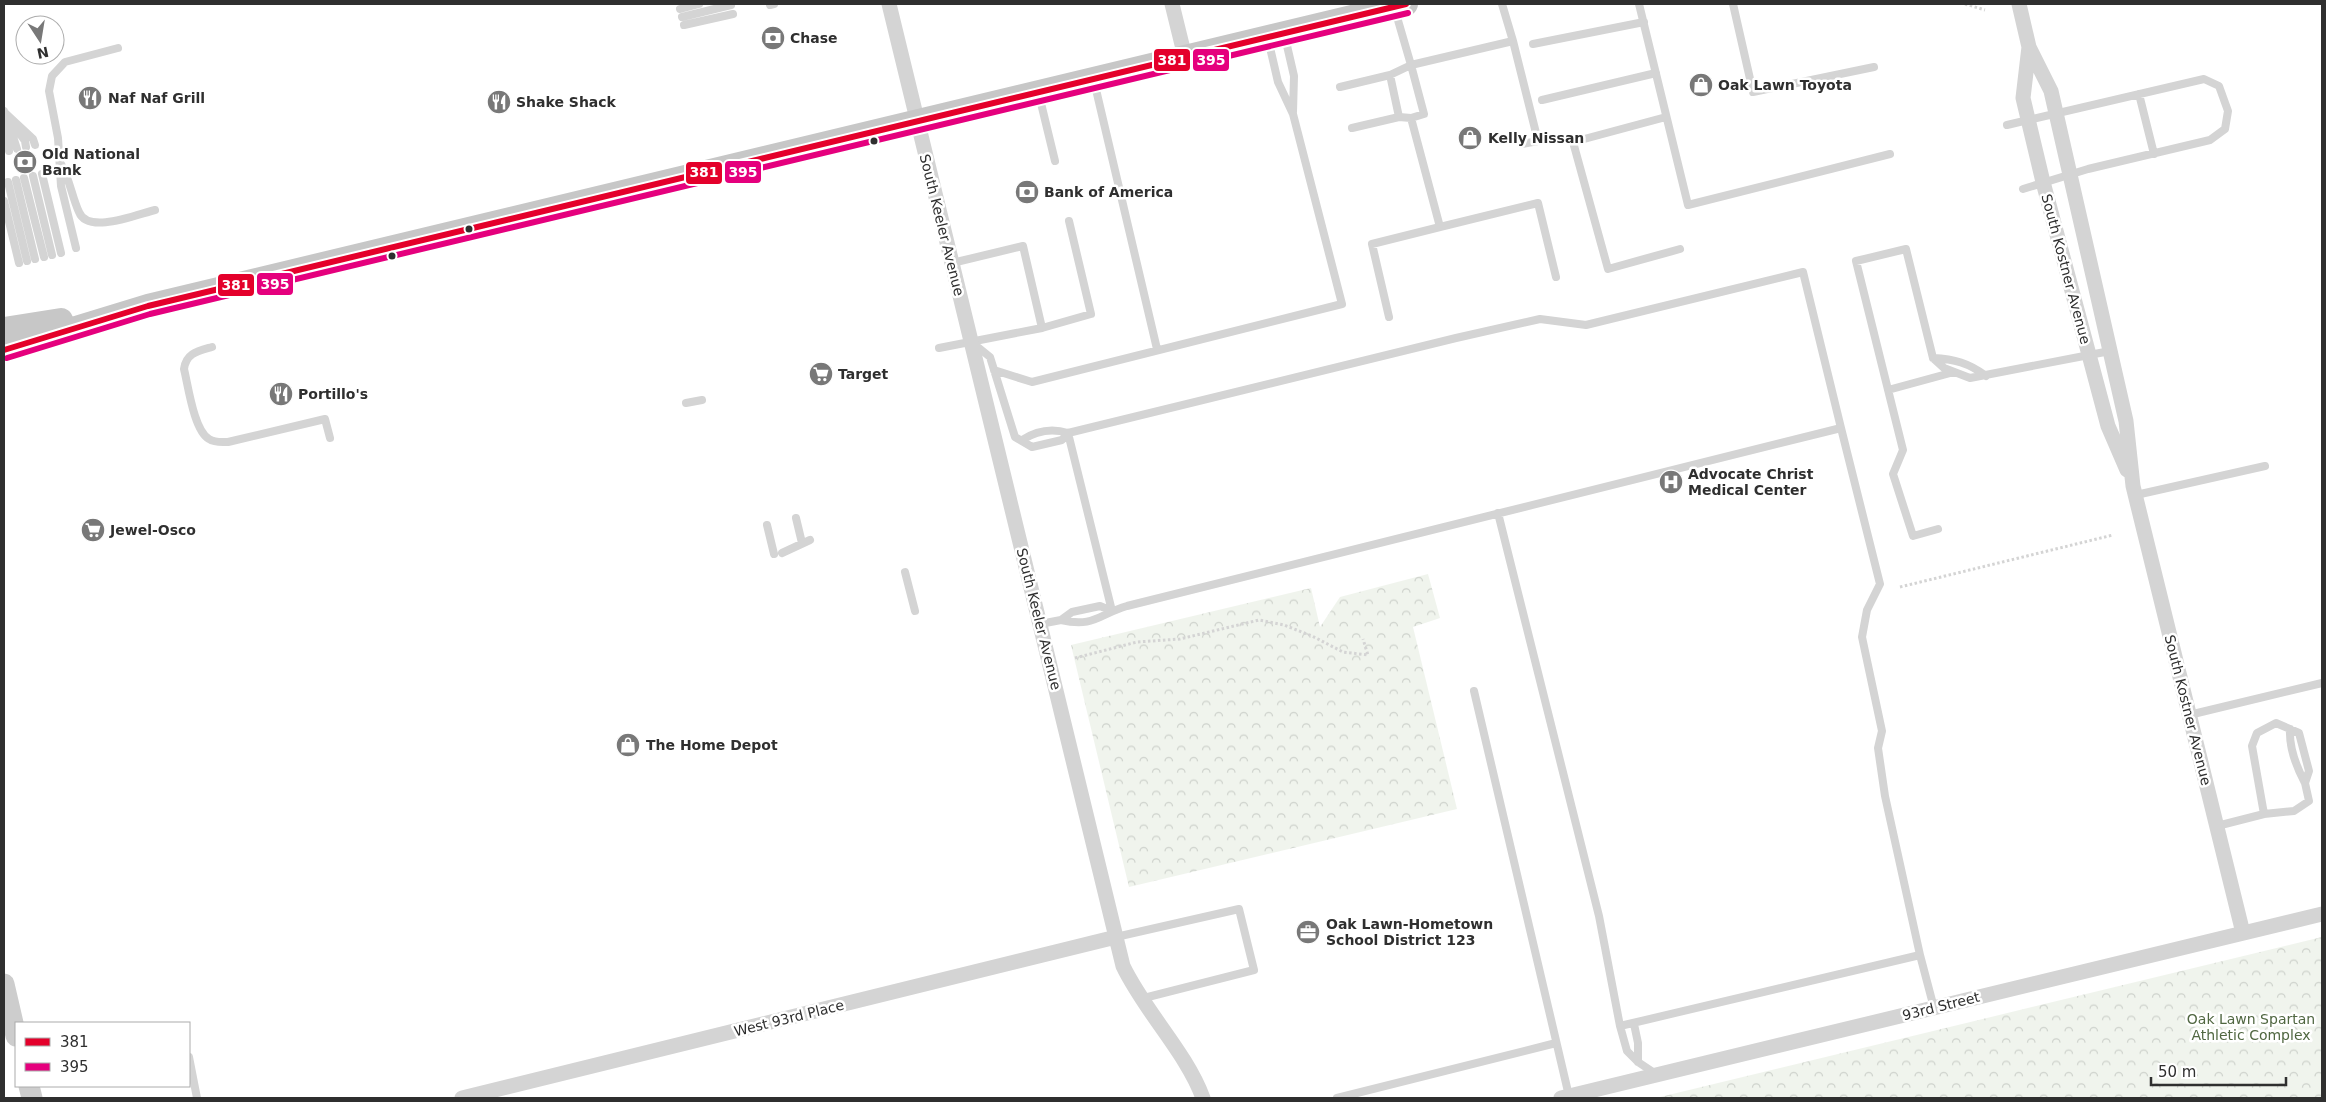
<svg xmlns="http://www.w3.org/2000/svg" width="2326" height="1102" font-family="'DejaVu Sans',sans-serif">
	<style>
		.forest { fill: url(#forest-crowns) }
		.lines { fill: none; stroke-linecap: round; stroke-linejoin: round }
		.path { stroke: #d4d4d4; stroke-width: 3; stroke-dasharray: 2.5 2.5; stroke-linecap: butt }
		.lane { stroke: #d4d4d4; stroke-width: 8 }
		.street { stroke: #d4d4d4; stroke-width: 15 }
		.secondary { stroke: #cdcdcd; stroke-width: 21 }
		.primary { stroke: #c7c7c7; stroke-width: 24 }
		.bus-1-casing { stroke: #fff; stroke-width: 10 }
		.bus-2-casing { stroke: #fff; stroke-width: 10 }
		.bus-1 { stroke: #e4002b; stroke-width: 6 }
		.bus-2 { stroke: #e5007d; stroke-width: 6 }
		.bus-dot { fill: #2f2f2f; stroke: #fff; stroke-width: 2 }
		.labels { text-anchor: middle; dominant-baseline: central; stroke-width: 5; stroke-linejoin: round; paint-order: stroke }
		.poi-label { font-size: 14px; font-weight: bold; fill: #2f2f2f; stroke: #fff; text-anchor: start }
		.street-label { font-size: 14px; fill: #2f2f2f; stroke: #fff }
		.park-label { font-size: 14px; fill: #506741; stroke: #fff }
		.line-badge { stroke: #fff; stroke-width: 2 }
		.badge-label { font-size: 14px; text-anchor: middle; font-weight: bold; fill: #fff }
	</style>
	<defs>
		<pattern id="forest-crowns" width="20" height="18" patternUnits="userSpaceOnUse" patternTransform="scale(1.25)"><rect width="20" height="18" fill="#f0f4ed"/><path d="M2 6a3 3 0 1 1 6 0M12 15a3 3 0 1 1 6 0" fill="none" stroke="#ced2cc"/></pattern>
	</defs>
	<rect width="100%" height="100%" fill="#fff"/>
	<!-- forest -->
	<path class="forest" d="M 1428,574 L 1440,618 L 1413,627 L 1457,809 L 1129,887 L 1071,645 L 1311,588 L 1320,627 L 1340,597 Z
		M 2322,937 L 2322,1098 L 1656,1098 Z"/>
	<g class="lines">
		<!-- path -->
		<path class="path" d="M 1965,4 L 1985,10
			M 1900,587 L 2113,535
			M 1075,658 L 1137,642 L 1180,639 L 1259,620 L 1284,625 L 1312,636 L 1343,652 L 1368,655 L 1363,639"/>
		<!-- lane -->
		<path class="lane" d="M 1639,4 L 1688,205 L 1890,154
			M 1733,4 L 1753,92 L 1874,67
			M 770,5 L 774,4
			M 680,9 L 699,4
			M 1395,10 L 1411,65 L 1513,41 L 1502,4
			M 682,17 L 731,5
			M 684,25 L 733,14
			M 1285,37 L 1294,76 L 1293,112
			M 1513,41 L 1538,141 L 1522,144
			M 1533,44 L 1644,22
			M 1390,75 L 1411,65 L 1424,114 L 1411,118 L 1440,227 L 1538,203 L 1556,277
			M 1094,81 L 1157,349
			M 1340,87 L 1390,75 L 1399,117 L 1411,118
			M 2139,94 L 2154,154
			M 1039,95 L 1055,161
			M 1542,100 L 1656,73
			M 4,111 L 9,151
			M 4,112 L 33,139 L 35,145
			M 1666,117 L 1573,142 L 1608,269 L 1680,249
			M 9,124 L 17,149
			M 2007,125 L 2204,79 L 2219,86 L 2228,111 L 2225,129 L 2210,140 L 2088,169 L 2023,189
			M 14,126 L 25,141 L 26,147
			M 1352,128 L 1399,117
			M 61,164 C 70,180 72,197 79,212 C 88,235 138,214 155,210
			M 42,174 L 61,253
			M 33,176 L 52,255
			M 24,178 L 44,257
			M 16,180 L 35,259
			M 8,182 L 27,261
			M 4,201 L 19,263
			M 76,248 L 61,186 L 58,138 L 49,91 L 52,76 L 65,62 L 118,48
			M 952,263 L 1023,246 L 1042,328 L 1091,314 L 1069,221
			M 1389,317 L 1372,244 L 1440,227
			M 974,344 L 990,357 L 1015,437 L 1032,447 L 1062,440 L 1068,433
			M 212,347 C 198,351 186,353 184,369 C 188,385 194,431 209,439 C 215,443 221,442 228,442 L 325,419 L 330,438
			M 939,348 L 1042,328
			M 1933,358 C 1954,359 1969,363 1986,376
			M 994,370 L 1032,382 L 1342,304 L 1293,114 L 1278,82 L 1268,39
			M 1888,390 L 1954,372
			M 686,403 L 702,400
			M 1068,433 L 1112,611
			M 1022,440 C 1036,431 1052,428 1068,433 L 1456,338 L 1540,319 L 1586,325 L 1803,272 L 1841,428
			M 2136,495 L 2265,466
			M 1498,513 L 1599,916 L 1620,1026 L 1627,1051 L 1638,1062 L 1656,1074
			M 796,518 L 802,543
			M 767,525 L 774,554
			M 1938,529 L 1913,536 L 1893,474 L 1903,450 L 1856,261 L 1906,249 L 1933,358 L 1944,368 L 1970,378 L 2110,351
			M 782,553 L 810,540
			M 905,572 L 915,611
			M 1061,620 C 1094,628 1099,614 1127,606 L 1841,428 L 1880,584 L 1867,610 L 1862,637 L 1882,731 L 1878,748 L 1885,796 L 1920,955 L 1620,1026
			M 1040,624 L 1061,620 L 1072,612 L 1100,606 L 1112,611
			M 1474,691 L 1569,1096
			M 2189,715 L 2322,683
			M 2290,729 C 2289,747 2297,768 2305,783
			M 2217,826 L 2264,814 L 2294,811 L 2309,801 L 2305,783 L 2309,771 L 2299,733 L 2276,723 L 2257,733 L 2252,746 L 2264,814
			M 1116,937 L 1239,909 L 1254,970 L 1140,999
			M 1920,955 L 1934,1008
			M 1634,1024 L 1638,1043 L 1638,1062
			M 189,1057 L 197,1098
			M 1337,1098 L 1556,1043"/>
		<!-- street -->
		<path class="street" d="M 889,4 L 1123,966 C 1145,1012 1186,1052 1203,1098
			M 1172,4 L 1185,57
			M 2019,4 L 2029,47 L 2051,91 L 2126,421 L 2133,486 L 2243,933
			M 2029,47 L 2023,98 L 2043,182 L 2108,426 L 2127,470
			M 462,1098 L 1116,937
			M 1561,1098 L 2322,914"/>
		<!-- secondary -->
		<path class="secondary" d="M 4,984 L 16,1036
			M 29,1086 L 32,1098"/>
		<!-- primary -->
		<path class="primary" d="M 4,329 L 61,320
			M 4,350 L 148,306 L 1406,4"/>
		<!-- bus-1 casing -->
		<g class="bus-1-casing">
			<path id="bus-1" d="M 4,350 L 148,306 L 1406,4"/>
		</g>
		<!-- bus-2 casing -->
		<g class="bus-2-casing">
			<path id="bus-2" d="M 7,358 L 150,314 L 1408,13"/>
		</g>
		<!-- bus-1 -->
		<use href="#bus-1" class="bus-1"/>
		<!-- bus-2 -->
		<use href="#bus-2" class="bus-2"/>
	</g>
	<!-- icons -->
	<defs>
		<g id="bank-disc" transform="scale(1.25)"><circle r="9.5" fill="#787878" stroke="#fff"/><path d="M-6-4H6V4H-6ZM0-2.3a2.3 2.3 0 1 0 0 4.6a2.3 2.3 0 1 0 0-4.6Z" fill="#fff"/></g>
		<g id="shop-disc" transform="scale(1.25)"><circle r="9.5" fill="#787878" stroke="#fff"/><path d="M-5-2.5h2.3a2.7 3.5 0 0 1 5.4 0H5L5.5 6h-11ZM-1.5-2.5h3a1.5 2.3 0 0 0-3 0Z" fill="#fff"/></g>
		<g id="restaurant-disc" transform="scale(1.25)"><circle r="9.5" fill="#787878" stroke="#fff"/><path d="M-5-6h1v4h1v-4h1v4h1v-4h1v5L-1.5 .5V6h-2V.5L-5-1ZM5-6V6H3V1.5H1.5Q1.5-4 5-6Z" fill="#fff"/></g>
		<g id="supermarket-disc" transform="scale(1.25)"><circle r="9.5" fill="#787878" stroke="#fff"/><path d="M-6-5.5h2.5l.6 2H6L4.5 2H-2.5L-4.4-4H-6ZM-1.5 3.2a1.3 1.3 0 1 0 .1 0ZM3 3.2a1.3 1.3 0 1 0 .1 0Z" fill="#fff"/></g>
		<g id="hospital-disc" transform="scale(1.25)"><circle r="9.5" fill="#787878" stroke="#fff"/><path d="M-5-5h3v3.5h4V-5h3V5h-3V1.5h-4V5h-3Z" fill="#fff"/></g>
		<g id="office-disc" transform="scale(1.25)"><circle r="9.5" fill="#787878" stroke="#fff"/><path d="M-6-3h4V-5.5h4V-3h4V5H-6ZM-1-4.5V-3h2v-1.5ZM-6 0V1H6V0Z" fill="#fff"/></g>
	</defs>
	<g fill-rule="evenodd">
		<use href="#bank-disc" x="773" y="38"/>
		<use href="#shop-disc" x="1701" y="85"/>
		<use href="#restaurant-disc" x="90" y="98"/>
		<use href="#restaurant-disc" x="499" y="102"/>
		<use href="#shop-disc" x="1470" y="138"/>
		<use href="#bank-disc" x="25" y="162"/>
		<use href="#bank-disc" x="1027" y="192"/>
		<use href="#supermarket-disc" x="821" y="374"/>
		<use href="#restaurant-disc" x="281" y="394"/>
		<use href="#hospital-disc" x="1671" y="482"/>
		<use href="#supermarket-disc" x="93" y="530"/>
		<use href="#shop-disc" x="628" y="745"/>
		<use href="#office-disc" x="1308" y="932"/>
	</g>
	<!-- markers -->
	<g class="bus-dot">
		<circle cx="874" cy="141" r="4.5"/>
		<circle cx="469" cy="229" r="4.5"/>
		<circle cx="392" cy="256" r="4.5"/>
	</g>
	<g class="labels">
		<!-- poi labels -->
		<g class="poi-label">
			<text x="790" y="38">Chase</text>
			<text x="1718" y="85">Oak Lawn Toyota</text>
			<text x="108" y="98">Naf Naf Grill</text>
			<text x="516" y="102">Shake Shack</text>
			<text x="1488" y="138">Kelly Nissan</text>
			<text x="42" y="154">Old National<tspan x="42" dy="16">Bank</tspan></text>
			<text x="1044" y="192">Bank of America</text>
			<text x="838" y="374">Target</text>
			<text x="298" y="394">Portillo's</text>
			<text x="1688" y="474">Advocate Christ<tspan x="1688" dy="16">Medical Center</tspan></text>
			<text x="110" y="530">Jewel-Osco</text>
			<text x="646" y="745">The Home Depot</text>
			<text x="1326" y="924">Oak Lawn-Hometown<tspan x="1326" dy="16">School District 123</tspan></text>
		</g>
		<!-- street labels -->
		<g class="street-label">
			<text transform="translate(942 225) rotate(76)">South Keeler Avenue</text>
			<text transform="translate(2066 269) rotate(75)">South Kostner Avenue</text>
			<text transform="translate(1039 619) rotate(76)">South Keeler Avenue</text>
			<text transform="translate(2188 710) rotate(76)">South Kostner Avenue</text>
			<text transform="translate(1941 1006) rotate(-14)">93rd Street</text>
			<text transform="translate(789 1018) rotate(-14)">West 93rd Place</text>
		</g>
		<!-- park labels -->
		<g class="park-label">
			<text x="2251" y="1019">Oak Lawn Spartan<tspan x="2251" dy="16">Athletic Complex</tspan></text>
		</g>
	</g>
	<g class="line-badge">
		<rect x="1153" y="48" width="38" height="24" rx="5" fill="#e4002b"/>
		<rect x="1192" y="48" width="38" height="24" rx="5" fill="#e5007d"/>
		<rect x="724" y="160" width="38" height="24" rx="5" fill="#e5007d"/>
		<rect x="685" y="161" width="38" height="24" rx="5" fill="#e4002b"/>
		<rect x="256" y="272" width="38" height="24" rx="5" fill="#e5007d"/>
		<rect x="217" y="273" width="38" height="24" rx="5" fill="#e4002b"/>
	</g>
	<g class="badge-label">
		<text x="1172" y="65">381</text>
		<text x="1211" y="65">395</text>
		<text x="743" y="177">395</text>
		<text x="704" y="177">381</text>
		<text x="275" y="289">395</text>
		<text x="236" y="290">381</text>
	</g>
	<!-- border -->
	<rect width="2326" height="1102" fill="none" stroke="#2f2f2f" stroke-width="10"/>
	<!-- legend -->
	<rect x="15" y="1022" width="175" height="65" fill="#ffffff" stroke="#acacac"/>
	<rect x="25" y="1038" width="25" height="8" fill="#e4002b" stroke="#acacac"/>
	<text x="60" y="1047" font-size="15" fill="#2f2f2f">381</text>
	<rect x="25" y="1063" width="25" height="8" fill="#e5007d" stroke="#acacac"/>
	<text x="60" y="1072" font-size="15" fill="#2f2f2f">395</text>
	<!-- north arrow -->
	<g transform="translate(40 40) rotate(168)"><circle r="24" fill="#ffffff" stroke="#acacac"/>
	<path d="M0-4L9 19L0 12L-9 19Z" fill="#787878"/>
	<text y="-8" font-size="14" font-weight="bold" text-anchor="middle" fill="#2f2f2f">N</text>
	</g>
	<!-- scale -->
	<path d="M2151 1077v8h135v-8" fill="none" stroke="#2f2f2f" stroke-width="2.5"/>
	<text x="2158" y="1077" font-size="15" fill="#2f2f2f" stroke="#ffffff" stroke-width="4" paint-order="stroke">50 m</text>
</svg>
